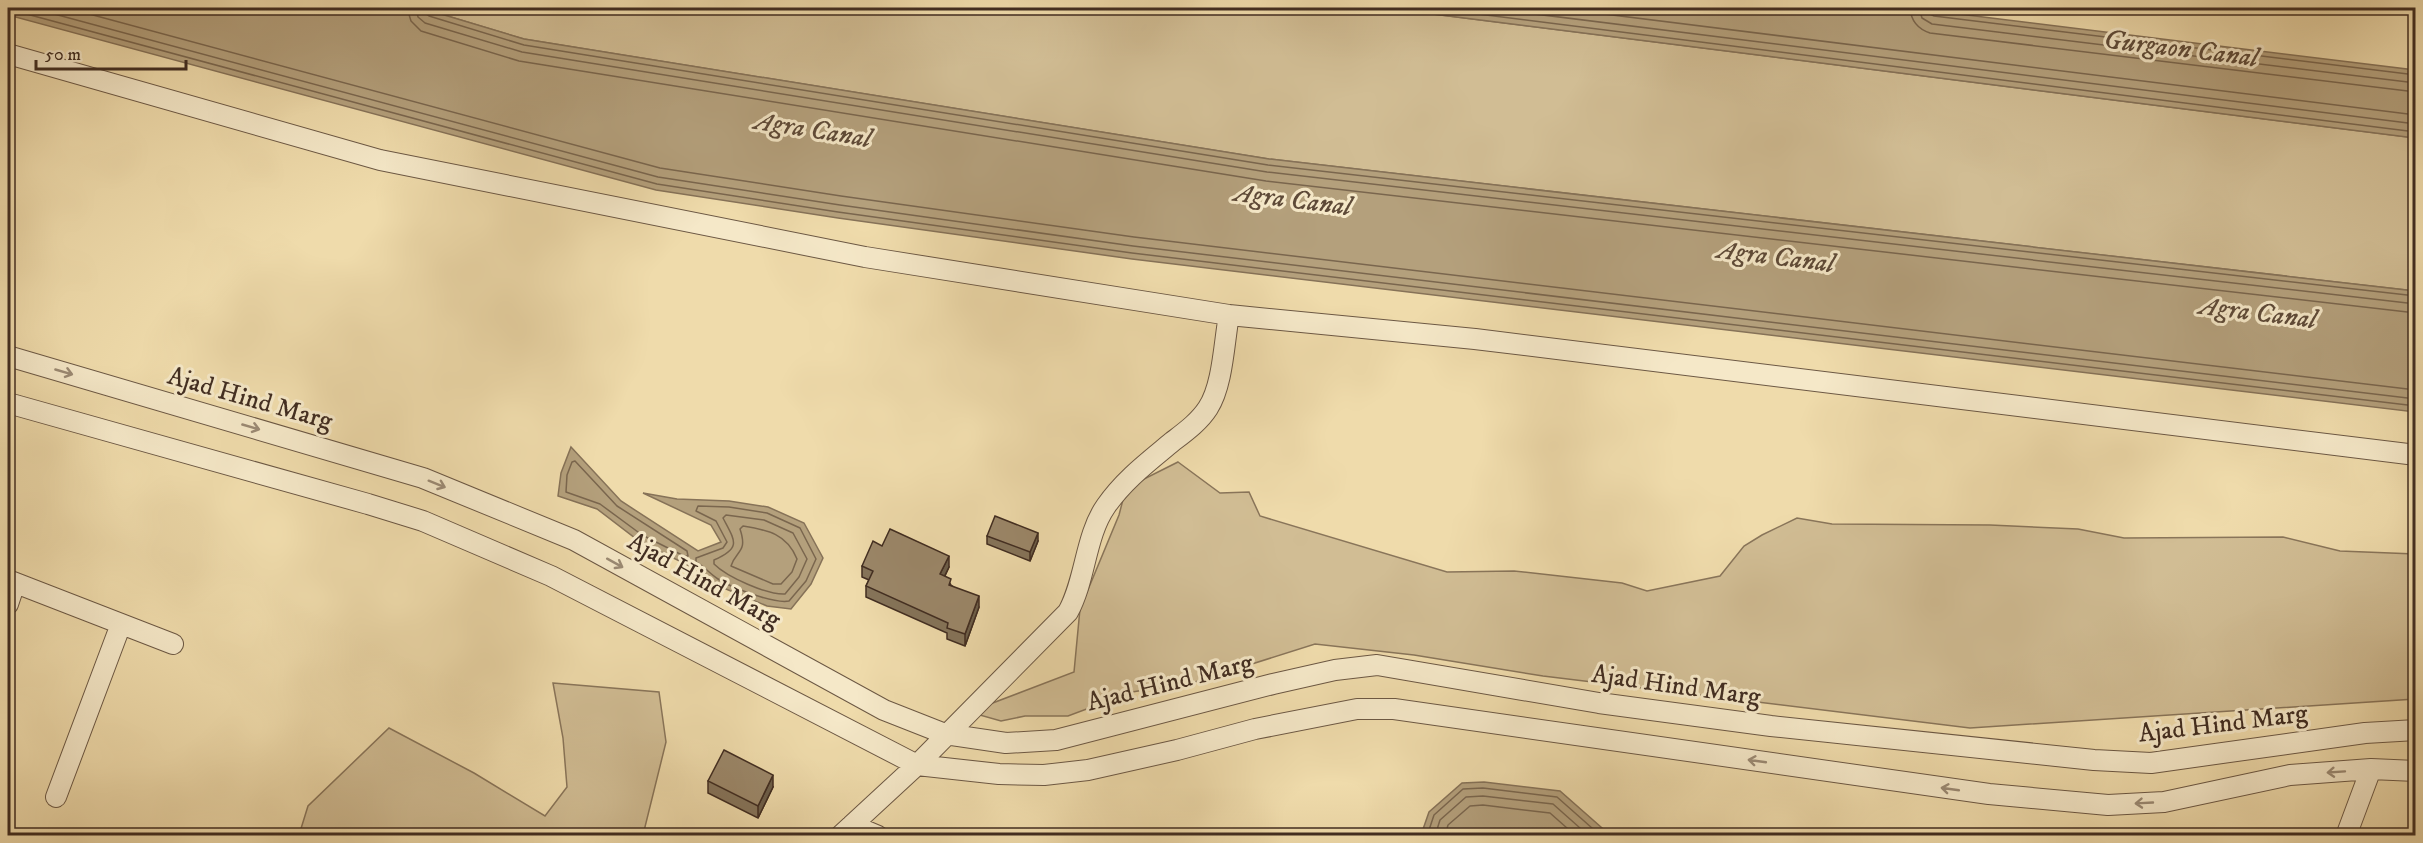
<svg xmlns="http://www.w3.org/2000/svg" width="2423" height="843" font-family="'IM FELL DW Pica',serif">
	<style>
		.green { fill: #d1bd94; stroke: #89755a; stroke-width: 1.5 }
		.water { fill: #b4a07c; stroke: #867258; stroke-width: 1.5 }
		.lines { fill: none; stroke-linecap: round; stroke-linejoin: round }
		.shore { stroke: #7a664e; stroke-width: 1.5 }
		.minor-casing { stroke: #6c5844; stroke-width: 22 }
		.minor { stroke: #f5e8c8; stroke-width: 20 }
		.wall { fill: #85745a; stroke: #412d21; stroke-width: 1.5 }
		.shaded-wall { fill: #6c5e4a; stroke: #412d21; stroke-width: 1.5 }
		.building { fill: #9b8769; stroke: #412d21; stroke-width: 1.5 }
		.oneway { stroke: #9b8a74 }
		.labels { text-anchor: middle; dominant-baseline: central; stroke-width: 6; stroke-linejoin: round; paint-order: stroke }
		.street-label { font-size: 26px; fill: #412d21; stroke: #f5e8c8 }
		.water-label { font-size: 27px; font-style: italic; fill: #5e4a38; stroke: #f5e8c8 }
	</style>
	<rect width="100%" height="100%" fill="#efdbab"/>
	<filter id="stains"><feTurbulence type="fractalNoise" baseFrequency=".00333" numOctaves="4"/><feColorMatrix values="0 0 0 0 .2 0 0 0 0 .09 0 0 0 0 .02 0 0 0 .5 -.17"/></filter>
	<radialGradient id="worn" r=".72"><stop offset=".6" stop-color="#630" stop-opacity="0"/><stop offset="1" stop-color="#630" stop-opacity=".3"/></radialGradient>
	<!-- green -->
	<path class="green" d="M 421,8 L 1385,8 L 2415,138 L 2415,291 L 1269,159 L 524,39 Z
		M 1178,462 L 1220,493 L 1249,492 L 1260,516 L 1447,572 L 1514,571 L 1622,583 L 1647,591 L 1720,576 L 1744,546 L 1762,535 L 1797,518 L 1832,524 L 1990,525 L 2078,529 L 2124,538 L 2283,537 L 2340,551 L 2415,554 L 2415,699 L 1970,728 L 1543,676 L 1414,655 L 1315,644 L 1195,682 L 1132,692 L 1068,716 L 1025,716 L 1001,721 L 969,712 L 1074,672 L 1080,609 L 1119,515 L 1126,488 Z
		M 553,683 L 659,692 L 666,742 L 643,835 L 299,835 L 308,806 L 389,728 L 474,773 L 545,816 L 567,787 L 563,738 Z"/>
	<!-- water -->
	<path class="water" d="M 8,8 L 421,8 L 524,39 L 1269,159 L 2415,291 L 2415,412 L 1132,259 L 838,218 L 656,190 L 8,15 Z
		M 1385,8 L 1910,8 L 2415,70 L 2415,138 Z
		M 571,447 L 621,501 L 698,551 L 721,542 L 711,525 L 643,493 L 677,499 L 729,501 L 768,507 L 804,523 L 823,558 L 811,584 L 791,609 L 767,606 L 714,584 L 704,573 L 639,541 L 597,509 L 558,496 L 561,473 Z
		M 1484,782 L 1560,791 L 1610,835 L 1421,835 L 1429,812 L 1462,783 Z"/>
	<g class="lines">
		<!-- shore -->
		<path class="shore" d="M 32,8 L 658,177 L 840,205 L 1133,246 L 2416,399
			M 67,8 L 660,168 L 841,196 L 1134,237 L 2416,390
			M 407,8 L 411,21 L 421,31 L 519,61 L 1266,181 L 2416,313
			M 416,8 L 418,17 L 425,23 L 522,52 L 1267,172 L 2416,304
			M 424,8 L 425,13 L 429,16 L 524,45 L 1268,165 L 2416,296
			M 1430,8 L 2416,132
			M 1487,8 L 2416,124
			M 1556,8 L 2416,115
			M 1910,8 C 1911,21 1918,29 1930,33 L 2416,92
			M 1919,8 L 1922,18 L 1932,24 L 2416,83
			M 1927,8 L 1928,13 L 1934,16 L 2416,75
			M 8,9 L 657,184 L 838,212 L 1132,253 L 2416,406
			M 575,461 L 617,506 L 687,551 L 688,556 L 684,556 L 642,535 L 600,504 L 566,492 L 567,475 L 572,462 Z
			M 698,506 L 729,507 L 767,513 L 800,528 L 816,559 L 806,581 L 789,601 C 774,604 732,588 718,579 C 710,574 705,567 696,562 L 696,558 L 723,548 L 727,542 L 716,521 L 696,511 Z
			M 726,515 L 764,520 L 793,533 L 807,559 L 799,577 L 785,594 C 767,595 727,577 714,564 L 714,560 C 742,548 735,541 723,518 Z
			M 743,526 C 768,530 787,534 797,559 L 792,572 L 781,584 L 773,584 L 731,566 C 736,550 748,553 740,529 Z
			M 1427,836 L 1434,815 L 1463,789 L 1483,788 L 1557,797 L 1601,836
			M 1435,836 L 1440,820 L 1466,797 L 1483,796 L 1553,804 L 1589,836
			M 1445,836 L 1448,825 L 1470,806 L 1483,805 L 1550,813 L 1576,836"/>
		<!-- minor casing -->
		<g class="minor-casing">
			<path id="minor" d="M 8,54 L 380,160 L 865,257 L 1229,315 L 1475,339 L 2416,455
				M 8,356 L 423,478 L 574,540 L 884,710 L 945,734 L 1006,743 L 1056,740 L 1273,684 L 1335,670 L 1377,665 L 1599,703 L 1771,726 L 2094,760 L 2151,763 L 2365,733 L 2416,730
				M 8,403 L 368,504 L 423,521 L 551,576 L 917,765 L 999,774 L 1044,775 L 1088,770 L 1177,750 L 1255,729 L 1357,709 L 1394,709 L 1989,794 L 2108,805 L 2164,802 L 2290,775 L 2371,769 L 2416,771
				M 8,580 L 173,644
				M 8,604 L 15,583
				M 56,797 L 121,624
				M 852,825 L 878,836
				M 840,836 L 917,765 L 1068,612 C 1086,579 1085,536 1106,506 C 1124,480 1148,462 1172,442 C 1185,432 1199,422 1208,408 C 1223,385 1224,342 1229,315
				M 2346,836 L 2371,769"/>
		</g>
		<!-- minor -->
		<use href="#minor" class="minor"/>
	</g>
	<!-- wall -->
	<path class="wall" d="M 987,536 L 1038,541 L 1030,561 L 987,544 Z
		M 882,546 L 949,567 L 945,576 L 951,585 L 979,607 L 965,646 L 947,639 L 947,633 L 866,597 L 866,586 L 869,580 L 862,577 L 862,566 Z
		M 708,781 L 773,787 L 758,818 L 708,793 Z"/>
	<!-- shaded-wall -->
	<path class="shaded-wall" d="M 1038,533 L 1038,541 L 1030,561 L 1030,552 Z
		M 949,556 L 949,567 L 940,585 L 940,574 Z
		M 979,596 L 979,607 L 965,646 L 965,634 Z
		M 773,775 L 773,787 L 758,818 L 758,806 Z"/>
	<!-- building -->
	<path class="building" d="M 995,516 L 1038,533 L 1030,552 L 987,536 Z
		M 890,529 L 949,556 L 940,574 L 951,579 L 949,585 L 979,596 L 965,634 L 947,628 L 948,623 L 866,586 L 873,571 L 862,566 L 873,541 L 882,546 Z
		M 724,750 L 773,775 L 758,806 L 708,781 Z"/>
	<!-- one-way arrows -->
	<defs><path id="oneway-shaft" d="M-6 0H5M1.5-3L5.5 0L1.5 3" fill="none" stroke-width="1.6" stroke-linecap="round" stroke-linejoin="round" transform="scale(1.5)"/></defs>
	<g class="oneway">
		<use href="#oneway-shaft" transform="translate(64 372) rotate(16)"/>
		<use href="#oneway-shaft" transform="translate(251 427) rotate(16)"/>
		<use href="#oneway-shaft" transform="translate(437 484) rotate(22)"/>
		<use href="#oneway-shaft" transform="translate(615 563) rotate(29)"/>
		<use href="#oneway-shaft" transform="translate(1757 761) rotate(-172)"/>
		<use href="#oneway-shaft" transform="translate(2336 772) rotate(176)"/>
		<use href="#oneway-shaft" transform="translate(1950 789) rotate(-172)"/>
		<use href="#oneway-shaft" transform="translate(2144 803) rotate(177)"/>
	</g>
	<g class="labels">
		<!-- street labels -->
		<g class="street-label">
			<text transform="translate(250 399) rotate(16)">Ajad Hind Marg</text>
			<text transform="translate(704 581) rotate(29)">Ajad Hind Marg</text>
			<text transform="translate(1170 683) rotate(-14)">Ajad Hind Marg</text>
			<text transform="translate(1676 686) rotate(8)">Ajad Hind Marg</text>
			<text transform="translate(2223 724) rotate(-7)">Ajad Hind Marg</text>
		</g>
		<!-- water labels -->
		<g class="water-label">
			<text transform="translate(2181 49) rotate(7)">Gurgaon Canal</text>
			<text transform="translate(813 130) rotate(9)">Agra Canal</text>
			<text transform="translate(1293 200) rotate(7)">Agra Canal</text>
			<text transform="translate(1776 257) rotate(7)">Agra Canal</text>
			<text transform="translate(2258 313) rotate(7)">Agra Canal</text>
		</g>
	</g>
	<!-- margin -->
	<rect width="2423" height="843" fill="none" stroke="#efdbab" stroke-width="30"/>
	<rect x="9" y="9" width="2405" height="825" fill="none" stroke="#412d21" stroke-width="3"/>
	<rect x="15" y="15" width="2393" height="813" fill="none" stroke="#412d21" stroke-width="1.5"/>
	<!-- scale -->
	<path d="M36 60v9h150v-9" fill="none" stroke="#412d21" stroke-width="3"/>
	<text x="45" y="60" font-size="18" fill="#412d21" stroke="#f5e8c8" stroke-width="4.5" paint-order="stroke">50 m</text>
	<rect width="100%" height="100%" filter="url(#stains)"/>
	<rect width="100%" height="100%" fill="url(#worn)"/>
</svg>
